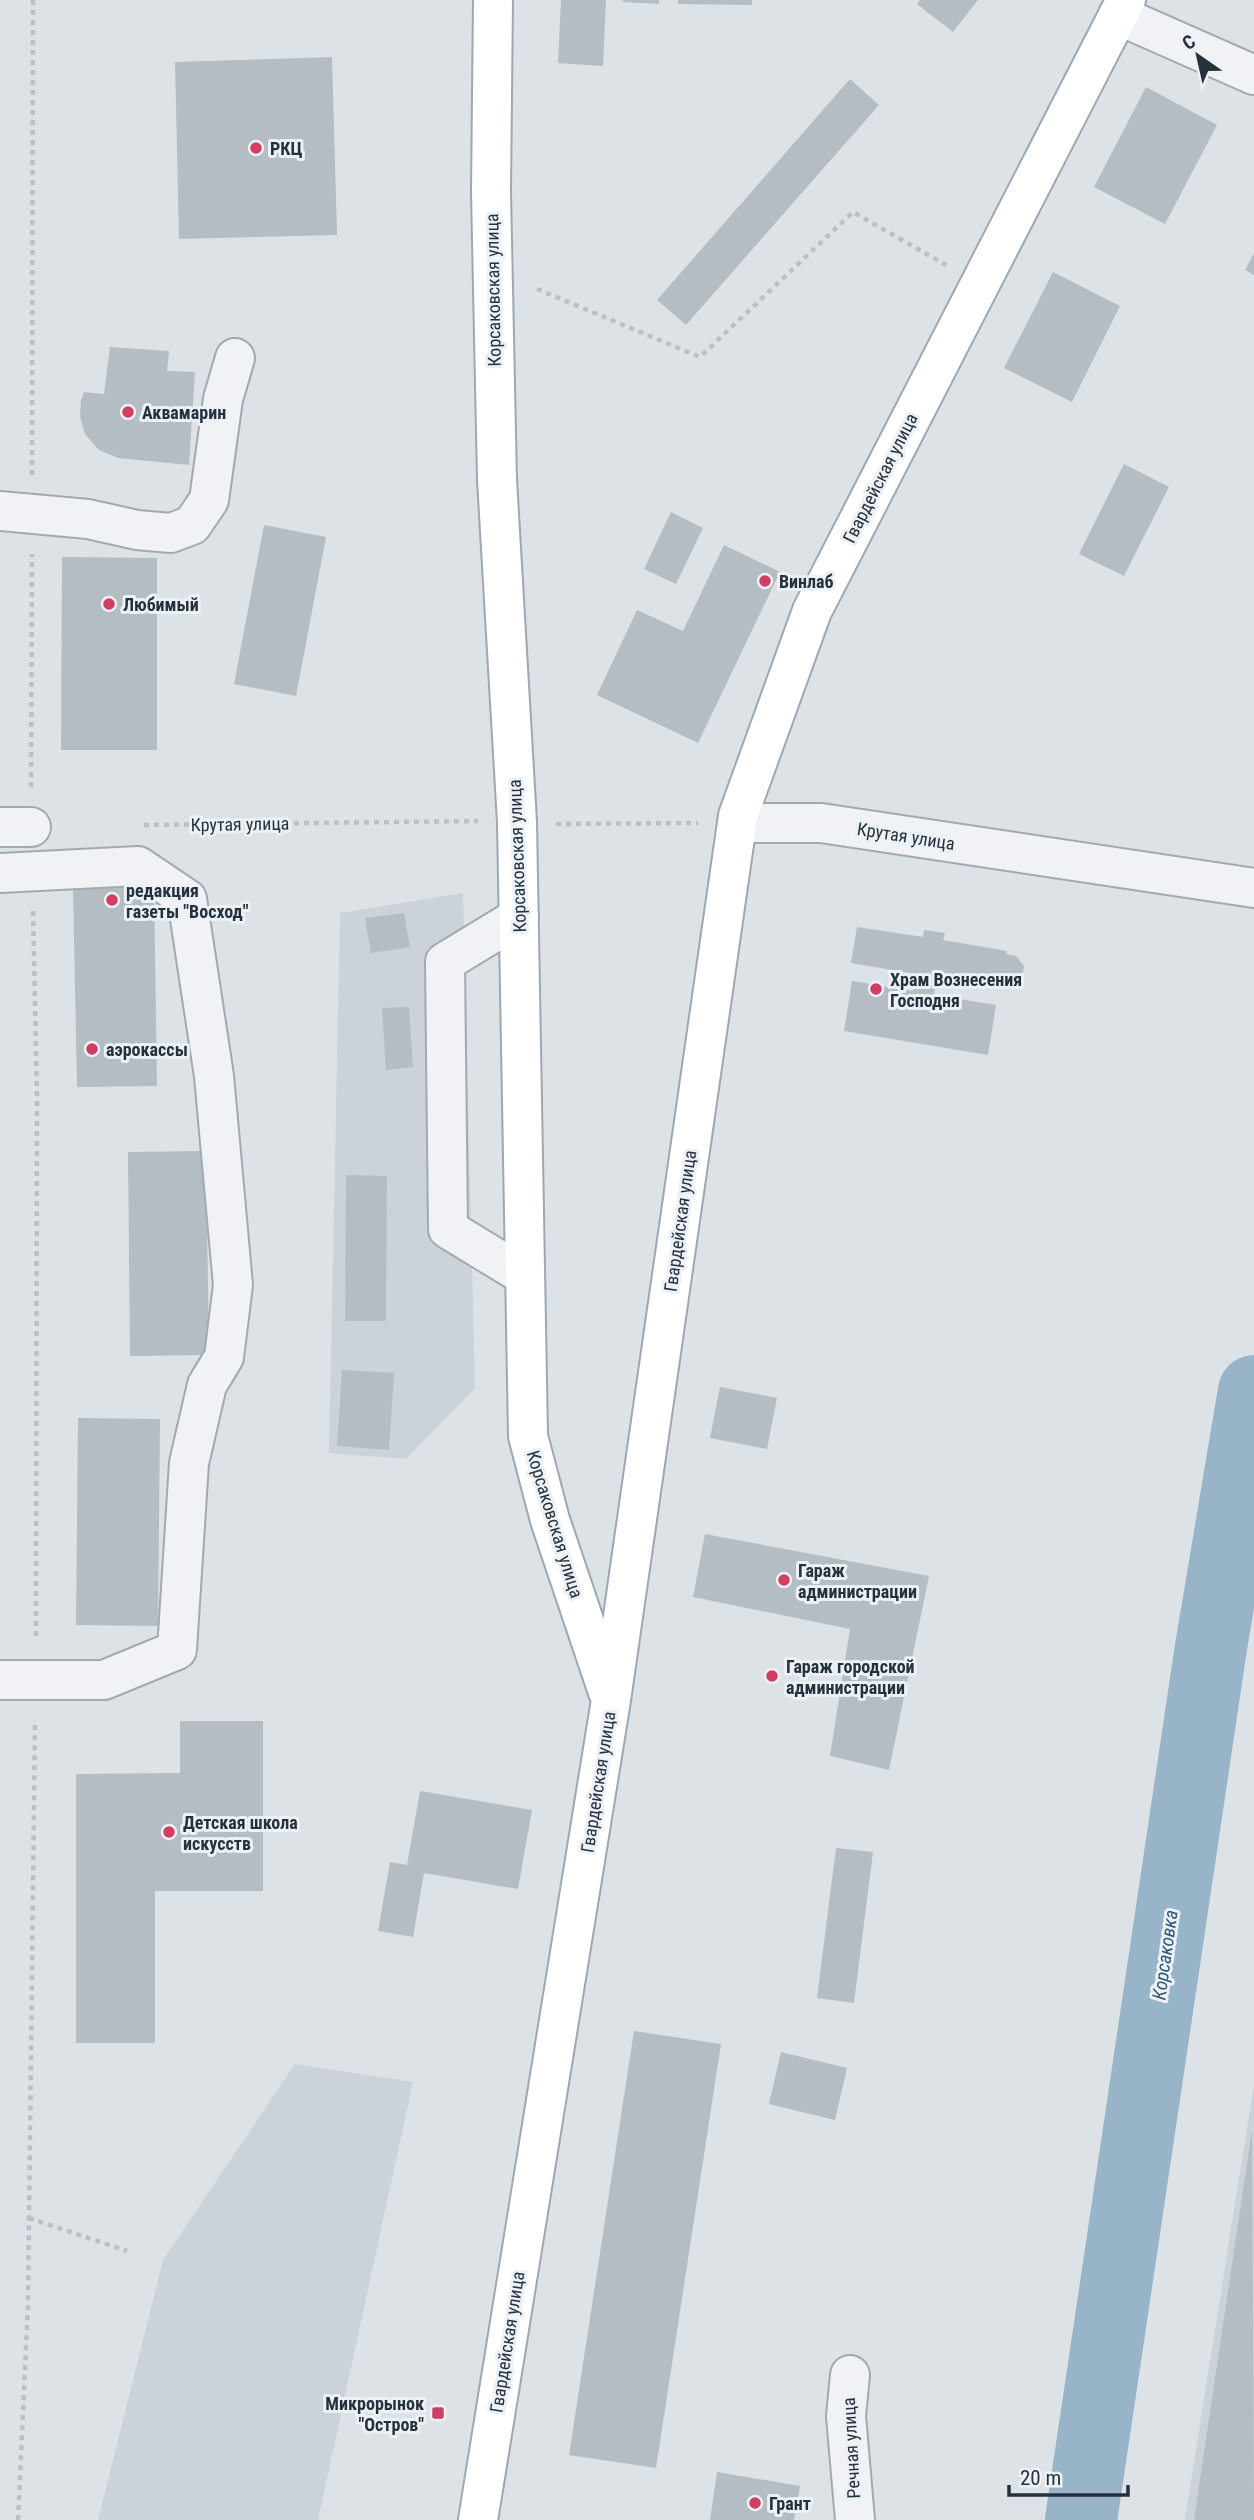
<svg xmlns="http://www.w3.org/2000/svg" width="1254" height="2520" font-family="'Roboto Condensed',sans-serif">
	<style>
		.built { fill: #cbd2d9 }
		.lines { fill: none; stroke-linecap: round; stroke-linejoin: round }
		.river { stroke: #97b4c9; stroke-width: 72 }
		.building { fill: #b4bcc4 }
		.minor-casing { stroke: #a2a9b1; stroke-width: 42 }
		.major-casing { stroke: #9ca8b3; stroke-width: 42 }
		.path { stroke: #bbc0c6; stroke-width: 4.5; stroke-dasharray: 5 5; stroke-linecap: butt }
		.minor { stroke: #f0f2f6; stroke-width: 38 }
		.major { stroke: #fff; stroke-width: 38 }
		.poi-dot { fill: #d13e63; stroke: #ecf1f5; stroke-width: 2.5 }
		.labels { text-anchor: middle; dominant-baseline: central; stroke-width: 6; stroke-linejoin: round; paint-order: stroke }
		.poi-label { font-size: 18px; font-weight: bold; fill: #26313e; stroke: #ecf1f5; text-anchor: start }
		.street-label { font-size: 18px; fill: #26313e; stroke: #ecf1f5 }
		.water-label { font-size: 19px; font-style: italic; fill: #305573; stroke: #ecf1f5 }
	</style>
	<rect width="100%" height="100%" fill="#dde2e7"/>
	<!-- built -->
	<path class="built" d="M 463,893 L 475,1388 L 406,1459 L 329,1453 L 340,913 Z
		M 295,2064 L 413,2082 L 318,2520 L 98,2520 L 163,2260 Z
		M 1254,2084 L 1254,2520 L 1185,2520 L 1187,2506 Z"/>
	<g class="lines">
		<!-- river -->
		<path class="river" d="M 1081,2520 L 1211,1647 L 1254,1391"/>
	</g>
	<!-- building -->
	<path class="building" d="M 561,0 L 606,0 L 603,66 L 558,63 Z
		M 623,0 L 659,0 L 659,4 L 623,2 Z
		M 678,0 L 752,0 L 752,5 L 678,4 Z
		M 920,0 L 978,0 L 953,32 L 917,4 Z
		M 332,57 L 337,235 L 179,239 L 175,62 Z
		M 850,79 L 879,105 L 686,325 L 657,300 Z
		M 1146,87 L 1217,125 L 1165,224 L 1094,187 Z
		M 1254,253 L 1254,275 L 1245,270 Z
		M 1053,272 L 1120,306 L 1072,402 L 1004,368 Z
		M 110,347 L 169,351 L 167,371 L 195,372 L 189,465 L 118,458 L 99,450 L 85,434 L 80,417 L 81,400 L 84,392 L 104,394 Z
		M 1124,464 L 1169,487 L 1124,576 L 1079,554 Z
		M 671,512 L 703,528 L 676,584 L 644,569 Z
		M 264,525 L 326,537 L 296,696 L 234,684 Z
		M 724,545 L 780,572 L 698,743 L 597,695 L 637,610 L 683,631 Z
		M 62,557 L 157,558 L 157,750 L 61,750 Z
		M 154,884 L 157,1086 L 77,1087 L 73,886 Z
		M 404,913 L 410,947 L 371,953 L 365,918 Z
		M 857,927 L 923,937 L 924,930 L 945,933 L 943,940 L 1007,951 L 1006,954 L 1016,956 L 1024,966 L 1021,980 L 1011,987 L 937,977 L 934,995 L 996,1005 L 988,1055 L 844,1031 L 852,981 L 913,991 L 916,974 L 851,963 Z
		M 409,1007 L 413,1067 L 386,1070 L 382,1008 Z
		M 206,1151 L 209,1355 L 130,1356 L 128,1152 Z
		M 346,1175 L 387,1176 L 386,1321 L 345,1321 Z
		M 342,1370 L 394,1373 L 389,1450 L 337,1446 Z
		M 720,1387 L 777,1398 L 767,1449 L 710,1438 Z
		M 78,1418 L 160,1419 L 158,1626 L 76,1625 Z
		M 705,1534 L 929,1576 L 889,1770 L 830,1756 L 850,1629 L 693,1597 Z
		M 180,1721 L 263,1721 L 263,1891 L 155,1891 L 155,2043 L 76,2043 L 76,1774 L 180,1773 Z
		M 420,1791 L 532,1810 L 518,1889 L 424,1873 L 413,1937 L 378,1931 L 390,1862 L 407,1865 Z
		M 836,1848 L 873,1852 L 854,2003 L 817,1998 Z
		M 634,2031 L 721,2044 L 656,2468 L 569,2455 Z
		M 781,2052 L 847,2068 L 835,2120 L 769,2104 Z
		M 1252,2130 L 1254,2520 L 1194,2520 Z
		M 717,2472 L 800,2486 L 794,2520 L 710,2520 Z"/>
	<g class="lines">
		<!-- minor casing -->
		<g class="minor-casing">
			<path id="minor" d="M 1118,15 L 1254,75
				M 0,511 L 88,519 L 137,530 L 171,533 L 192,525 L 209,500 L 223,399 L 235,358
				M 737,823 L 821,823 L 1254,888
				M 0,827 L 31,827
				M 0,873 L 138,866 L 187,899 L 214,1076 L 233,1285 L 224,1357 L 207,1385 L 189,1463 L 177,1650 L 104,1680 L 0,1680
				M 519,917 L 445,962 L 448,1229 L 525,1276
				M 850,2375 L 846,2416 L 855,2520"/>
		</g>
		<!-- major casing -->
		<g class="major-casing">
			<path id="major" d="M 493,0 L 491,192 L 497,480 L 517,822 L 528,1436 L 550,1520 L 608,1692
				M 478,2520 L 611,1700 L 738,816 L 812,611 L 1126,0"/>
		</g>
		<!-- path -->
		<path class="path" d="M 537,289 L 700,357 L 853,212 L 946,265
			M 32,475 L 33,0
			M 31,787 L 32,554
			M 556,824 L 698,823
			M 144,825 L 478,821
			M 33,911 L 37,1096 L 36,1641
			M 29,2218 L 127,2251
			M 18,2520 L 28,2305 L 35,1720"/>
		<!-- minor -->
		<use href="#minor" class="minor"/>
		<!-- major -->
		<use href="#major" class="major"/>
	</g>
	<!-- markers -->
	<g class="poi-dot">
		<circle cx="256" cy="148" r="7"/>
		<circle cx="128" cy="412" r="7"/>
		<circle cx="765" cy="581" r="7"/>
		<circle cx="109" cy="604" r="7"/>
		<circle cx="112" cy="900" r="7"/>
		<circle cx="876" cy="989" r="7"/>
		<circle cx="92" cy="1049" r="7"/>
		<circle cx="784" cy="1580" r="7"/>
		<circle cx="772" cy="1676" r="7"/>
		<circle cx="169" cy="1832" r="7"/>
		<rect x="431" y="2406" width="14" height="14" rx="3.5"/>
		<circle cx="755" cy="2503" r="7"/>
	</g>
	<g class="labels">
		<!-- poi labels -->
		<g class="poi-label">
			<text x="270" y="148">РКЦ</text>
			<text x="142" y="412">Аквамарин</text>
			<text x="779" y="581">Винлаб</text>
			<text x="123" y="604">Любимый</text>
			<text x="126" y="890">редакция<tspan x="126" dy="21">газеты "Восход"</tspan></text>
			<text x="890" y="979">Храм Вознесения<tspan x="890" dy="21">Господня</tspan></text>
			<text x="106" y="1049">аэрокассы</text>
			<text x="798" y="1570">Гараж<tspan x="798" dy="21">администрации</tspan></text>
			<text x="786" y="1666">Гараж городской<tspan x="786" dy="21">администрации</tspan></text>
			<text x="183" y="1822">Детская школа<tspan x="183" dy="21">искусств</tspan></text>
			<text x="424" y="2403" text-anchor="end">Микрорынок<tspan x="424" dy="21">"Остров"</tspan></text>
			<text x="769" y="2503">Грант</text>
		</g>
		<!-- street labels -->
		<g class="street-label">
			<text transform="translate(493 290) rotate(-91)">Корсаковская улица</text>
			<text transform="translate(880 478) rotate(-63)">Гвардейская улица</text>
			<text transform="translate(240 824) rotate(-1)">Крутая улица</text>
			<text transform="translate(906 836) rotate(9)">Крутая улица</text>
			<text transform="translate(517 856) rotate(-92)">Корсаковская улица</text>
			<text transform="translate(680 1221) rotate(-82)">Гвардейская улица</text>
			<text transform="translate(555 1524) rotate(73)">Корсаковская улица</text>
			<text transform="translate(598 1782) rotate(-81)">Гвардейская улица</text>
			<text transform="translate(507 2342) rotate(-81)">Гвардейская улица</text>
			<text transform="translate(851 2448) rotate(-93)">Речная улица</text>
		</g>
		<!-- water labels -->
		<g class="water-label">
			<text transform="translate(1165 1955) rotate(-82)">Корсаковка</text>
		</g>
	</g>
	<!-- north arrow -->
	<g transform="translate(1198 56) rotate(326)" stroke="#ecf1f5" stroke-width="5" paint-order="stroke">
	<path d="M0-5L12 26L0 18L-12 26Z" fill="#26313e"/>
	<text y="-10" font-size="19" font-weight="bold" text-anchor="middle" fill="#26313e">С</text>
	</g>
	<!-- scale -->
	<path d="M1009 2485v10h119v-10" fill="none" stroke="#26313e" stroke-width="3.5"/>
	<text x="1020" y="2485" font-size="21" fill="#26313e" stroke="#ecf1f5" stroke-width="5" paint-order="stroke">20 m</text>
</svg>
